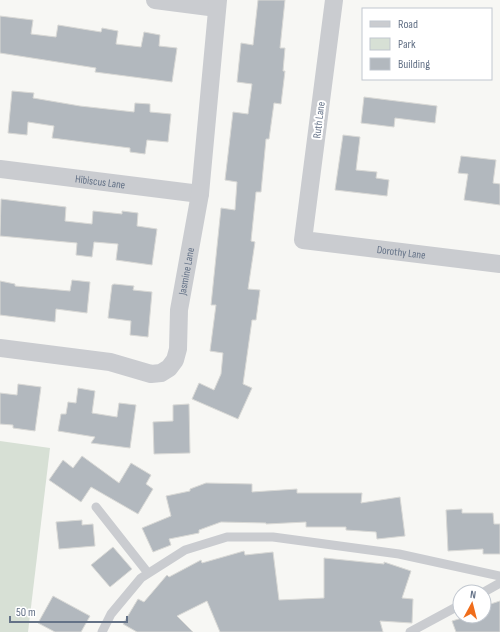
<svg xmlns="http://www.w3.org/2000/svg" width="500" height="632" font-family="'Sofia Sans Condensed',sans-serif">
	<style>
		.green { fill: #d7e0d5 }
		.building { fill: #b2b8be; stroke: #d9d9d6 }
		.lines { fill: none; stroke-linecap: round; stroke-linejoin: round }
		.lane { stroke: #caccd0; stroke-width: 9 }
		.street { stroke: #caccd0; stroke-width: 18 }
		.labels { text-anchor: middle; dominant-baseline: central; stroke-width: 4; stroke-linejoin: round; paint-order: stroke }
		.street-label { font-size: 11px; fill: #647287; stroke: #fff }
	</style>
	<rect width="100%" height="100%" fill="#f7f7f4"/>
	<!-- green -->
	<path class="green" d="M 0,441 L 50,448 L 28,632 L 0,632 Z"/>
	<!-- building -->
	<path class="building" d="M 258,0 L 285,0 L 280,48 L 285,48 L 283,71 L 285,71 L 281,104 L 274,103 L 269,139 L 266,139 L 261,192 L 256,192 L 251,241 L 255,242 L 248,289 L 260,290 L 256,320 L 252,320 L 243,384 L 252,388 L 238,419 L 192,399 L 199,383 L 214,390 L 221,374 L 223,353 L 210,351 L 216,305 L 211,305 L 221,208 L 235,210 L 237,182 L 225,180 L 233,112 L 248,114 L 252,84 L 237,82 L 241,43 L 253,45 Z
		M 0,16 L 33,20 L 31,34 L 56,37 L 58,25 L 101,32 L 102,28 L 118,31 L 116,44 L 141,47 L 144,32 L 160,35 L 159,46 L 177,48 L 172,82 L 95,72 L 96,68 L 0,53 Z
		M 12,91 L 34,93 L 33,98 L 80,106 L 134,112 L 135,103 L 150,104 L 150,112 L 171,114 L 168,142 L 147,140 L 145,154 L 130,152 L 130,148 L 52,138 L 54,126 L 28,122 L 27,135 L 8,133 Z
		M 364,97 L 437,106 L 435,123 L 395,118 L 394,127 L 361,123 Z
		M 343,135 L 360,137 L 356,170 L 377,172 L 376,178 L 389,180 L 387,196 L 335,190 Z
		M 461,156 L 496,160 L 493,183 L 500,184 L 500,205 L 464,200 L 468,174 L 458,173 Z
		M 1,199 L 66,207 L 65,221 L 92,224 L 93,211 L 122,214 L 122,211 L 138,213 L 137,226 L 157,229 L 152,265 L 116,260 L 118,244 L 94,242 L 92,257 L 76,255 L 77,243 L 0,236 Z
		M 72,280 L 90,282 L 87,313 L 56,309 L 55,322 L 0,315 L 0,281 L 15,284 L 15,286 L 70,291 Z
		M 114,284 L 134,286 L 133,290 L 152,292 L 148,337 L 130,335 L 131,321 L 108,318 L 112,285 Z
		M 18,384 L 41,387 L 35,431 L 13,428 L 13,425 L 0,424 L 0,393 L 17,395 Z
		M 78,388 L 95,391 L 92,413 L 117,417 L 119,403 L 136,405 L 130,448 L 91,443 L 95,437 L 58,431 L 61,414 L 66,414 L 68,402 L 76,403 Z
		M 189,404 L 190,453 L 154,454 L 153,422 L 173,421 L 173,405 Z
		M 82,456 L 119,483 L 131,463 L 151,475 L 146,484 L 153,489 L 138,514 L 91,487 L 81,502 L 49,480 L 63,460 L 73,468 Z
		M 206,483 L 252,484 L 252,492 L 297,489 L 297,493 L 362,493 L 361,503 L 400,497 L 405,536 L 377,539 L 376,532 L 346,530 L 346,527 L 306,527 L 306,522 L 266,524 L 266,523 L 221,522 L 199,530 L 199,533 L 169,539 L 171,545 L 153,552 L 142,528 L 171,516 L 166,496 L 190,491 L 190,489 Z
		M 462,509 L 462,513 L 493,513 L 494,524 L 500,524 L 500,554 L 483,554 L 483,549 L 448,551 L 446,510 Z
		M 82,520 L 82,525 L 93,524 L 95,546 L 59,549 L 56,522 Z
		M 113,547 L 132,569 L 110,587 L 91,565 Z
		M 244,551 L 245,555 L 273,552 L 279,600 L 324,598 L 324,558 L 384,564 L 384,562 L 411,571 L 402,598 L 413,599 L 412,623 L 380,621 L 383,632 L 220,632 L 207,601 L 177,616 L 193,632 L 137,632 L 123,624 L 138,599 L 144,602 L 167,575 L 169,577 L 201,560 L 202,563 Z
		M 53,596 L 90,616 L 81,632 L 55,632 L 38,623 Z
		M 500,601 L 500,632 L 456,632 L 452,621 L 469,616 L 484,616 L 484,606 Z"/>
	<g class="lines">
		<!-- lane -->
		<path class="lane" d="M 96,507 L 148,573
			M 484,592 L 500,583
			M 102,632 L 111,614 L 141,578 L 185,550 L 227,537 L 273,537 L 399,554 L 500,576
			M 410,632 L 460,605"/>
		<!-- street -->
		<g class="street">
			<path d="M 155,0 L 217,8"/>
			<path id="s1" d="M 334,0 L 303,240 L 500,264"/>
			<path id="s2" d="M 0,169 L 200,194"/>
			<path id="s3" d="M 0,348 L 110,362 L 151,374 L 161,373 L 169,368 L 175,360 L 178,349 L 179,310 L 200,194 L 218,0"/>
		</g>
	</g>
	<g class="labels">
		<!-- street labels -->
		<g class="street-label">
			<text transform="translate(319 120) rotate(-83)">Ruth Lane</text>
			<text stroke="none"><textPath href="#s2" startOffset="101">Hibiscus Lane</textPath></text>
			<text stroke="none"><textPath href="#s1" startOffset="341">Dorothy Lane</textPath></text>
			<text stroke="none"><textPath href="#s3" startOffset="273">Jasmine Lane</textPath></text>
		</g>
	</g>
	<!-- legend -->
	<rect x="362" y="8" width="130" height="72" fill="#ffffff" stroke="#c1c7cf"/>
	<rect x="370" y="21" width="20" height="6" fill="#caccd0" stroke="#c1c7cf"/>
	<text x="398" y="28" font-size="12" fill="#647287">Road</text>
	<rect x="370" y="38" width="20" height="12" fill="#d7e0d5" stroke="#c1c7cf"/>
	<text x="398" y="48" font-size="12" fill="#647287">Park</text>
	<rect x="370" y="58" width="20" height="12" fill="#b2b8be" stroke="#c1c7cf"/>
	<text x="398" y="68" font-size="12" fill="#647287">Building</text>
	<!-- north arrow -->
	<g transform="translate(472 604) rotate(7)"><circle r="19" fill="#ffffff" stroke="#c1c7cf"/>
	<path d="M0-3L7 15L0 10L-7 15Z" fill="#f06d1b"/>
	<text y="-6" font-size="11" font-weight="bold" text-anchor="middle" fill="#647287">N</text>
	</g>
	<!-- scale -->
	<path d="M10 616v6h117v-6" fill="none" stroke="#647287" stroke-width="2"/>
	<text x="16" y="616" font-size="12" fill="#647287" stroke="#ffffff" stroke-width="3" paint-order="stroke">50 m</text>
</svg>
